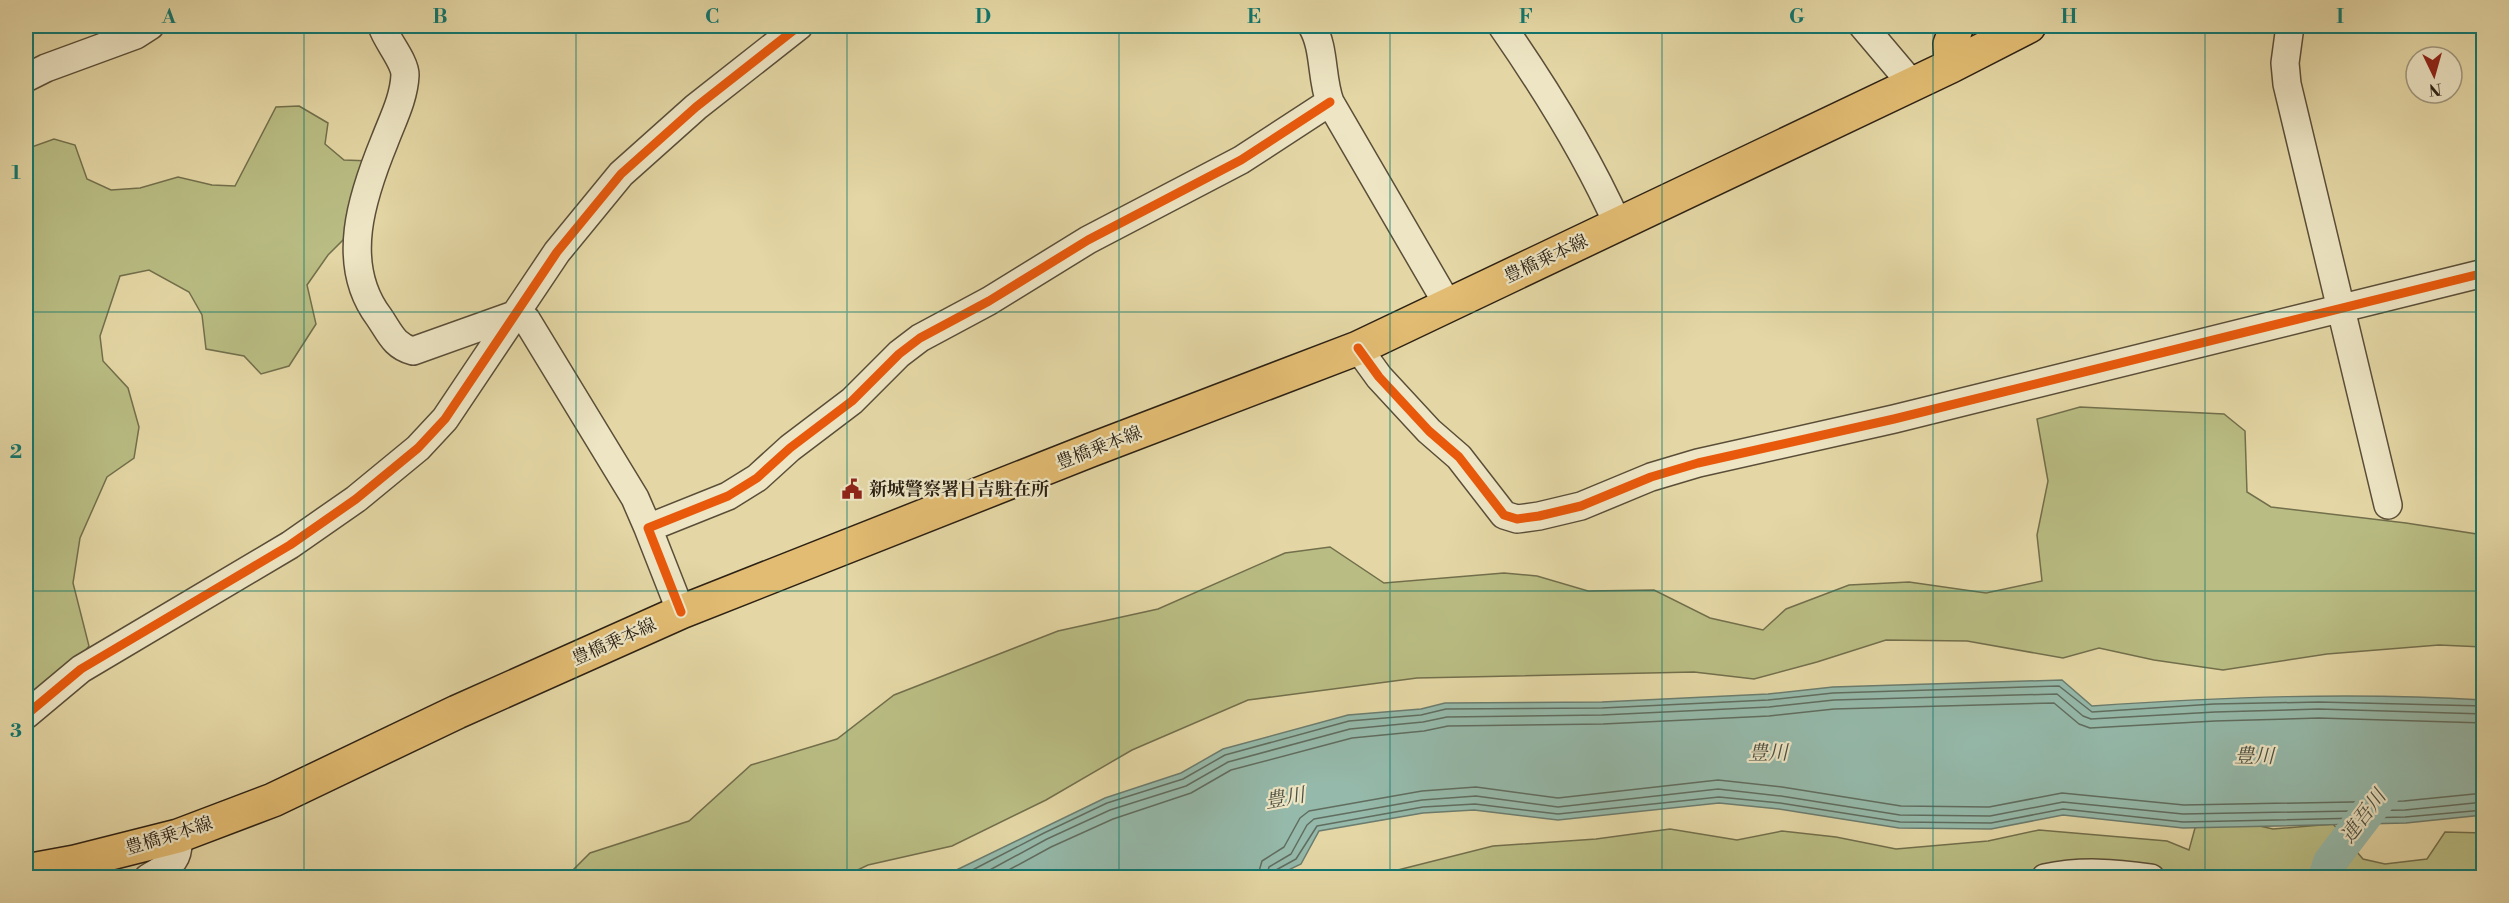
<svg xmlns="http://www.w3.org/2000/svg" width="2509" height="903" font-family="'Libre Bodoni','Noto Serif JP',serif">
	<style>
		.green { fill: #b9bd83; stroke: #726f4c; stroke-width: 1.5 }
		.water { fill: #95b9aa; stroke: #6b7c6e; stroke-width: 1.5 }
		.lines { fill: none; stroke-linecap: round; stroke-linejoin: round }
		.shore { stroke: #606d5f; stroke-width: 1.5 }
		.river { stroke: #95b9aa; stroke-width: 34 }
		.minor-casing { stroke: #5a4e38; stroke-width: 30 }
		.major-casing { stroke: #2c2114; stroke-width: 36 }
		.minor { stroke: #ede5c4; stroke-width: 27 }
		.major { stroke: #e2bc72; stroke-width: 33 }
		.cycleway-casing { stroke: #ede5c4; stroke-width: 13 }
		.cycleway { stroke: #e8590c; stroke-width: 9 }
		.grid { fill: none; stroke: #0f766e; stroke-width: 1.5; stroke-opacity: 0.55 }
		.labels { text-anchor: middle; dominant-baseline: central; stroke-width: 4.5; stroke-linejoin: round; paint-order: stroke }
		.street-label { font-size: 18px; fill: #2c2114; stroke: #ede5c4 }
		.poi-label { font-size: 18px; font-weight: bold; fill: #2c2114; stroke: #ede5c4; text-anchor: start }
		.water-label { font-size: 20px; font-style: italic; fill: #4c4f41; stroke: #ede5c4 }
		.neatline { fill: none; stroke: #0f766e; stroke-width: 2 }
		.grid-label { font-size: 20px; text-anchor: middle; font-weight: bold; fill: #0f766e }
	</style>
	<rect width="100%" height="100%" fill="#e4d7a5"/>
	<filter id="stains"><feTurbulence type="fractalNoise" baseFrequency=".00333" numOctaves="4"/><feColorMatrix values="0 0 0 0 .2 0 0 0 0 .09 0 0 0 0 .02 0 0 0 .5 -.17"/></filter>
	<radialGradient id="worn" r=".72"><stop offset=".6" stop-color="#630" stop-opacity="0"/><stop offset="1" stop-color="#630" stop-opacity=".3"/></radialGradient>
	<!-- green -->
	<path class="green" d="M 299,106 L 328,123 L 325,144 L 344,160 L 371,161 L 374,178 L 343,240 L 328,255 L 307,285 L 316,324 L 289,366 L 261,374 L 244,356 L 206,349 L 202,315 L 189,292 L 149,270 L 120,276 L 100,336 L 103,361 L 128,388 L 139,427 L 134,458 L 107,477 L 80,538 L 73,583 L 89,646 L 72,668 L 26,707 L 26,149 L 54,139 L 75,145 L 87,179 L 111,190 L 140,188 L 178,177 L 212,185 L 235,186 L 276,107 Z
		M 2080,407 L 2224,414 L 2245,431 L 2247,492 L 2271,507 L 2406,523 L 2483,535 L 2483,647 L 2439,645 L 2327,654 L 2223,670 L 2154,660 L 2099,648 L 2063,658 L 1967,641 L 1886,640 L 1817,662 L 1754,679 L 1694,672 L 1417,678 L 1248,700 L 1132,750 L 1046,800 L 952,846 L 868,865 L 843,877 L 566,877 L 590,853 L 689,821 L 751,765 L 837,739 L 894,695 L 1058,631 L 1158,609 L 1285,553 L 1330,547 L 1384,583 L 1504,573 L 1537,576 L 1588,591 L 1654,590 L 1710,618 L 1763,630 L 1786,609 L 1849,585 L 1909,582 L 1986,593 L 2042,581 L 2037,535 L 2048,481 L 2037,419 Z
		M 2219,817 L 2273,829 L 2333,824 L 2363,859 L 2385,864 L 2427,859 L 2445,832 L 2484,833 L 2483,878 L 1366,878 L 1493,846 L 1596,839 L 1670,829 L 1737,840 L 1782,831 L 1836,837 L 1896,849 L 1988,841 L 2039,830 L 2167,841 L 2189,850 L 2195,828 Z
		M 282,872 L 297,877 L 212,877 Z"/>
	<!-- water -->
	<path class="water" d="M 2062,680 L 2092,706 C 2222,697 2353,692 2483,700 L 2483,815 L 2406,823 L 2183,828 L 2063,815 L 1991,829 L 1899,828 L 1779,809 L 1719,803 L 1558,820 L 1474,810 L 1423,813 L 1319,831 L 1301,864 L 1274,877 L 942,877 L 1105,798 L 1181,773 L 1223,749 L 1348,715 L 1421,709 L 1445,703 L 1602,702 L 1768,694 L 1833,687 Z"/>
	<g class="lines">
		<!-- shore -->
		<path class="shore" d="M 957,878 L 1044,833 L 1107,803 L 1183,779 L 1225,755 L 1349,721 L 1421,715 L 1446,709 L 1602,708 L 1768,700 L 1833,693 L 2059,686 L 2092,712 L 2214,704 L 2319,702 L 2484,706
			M 975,878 L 1047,839 L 1110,810 L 1186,786 L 1228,762 L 1350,729 L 1423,722 L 1447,717 L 1602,715 L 1769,707 L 1834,700 L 2057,694 L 2083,716 L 2091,719 L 2215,712 L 2319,709 L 2484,714
			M 994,878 L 1051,847 L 1113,819 L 1191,793 L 1231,770 L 1352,738 L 1424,731 L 1448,726 L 1603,724 L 1769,716 L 1834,709 L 2054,703 L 2079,724 L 2090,728 L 2215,721 L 2319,718 L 2484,723
			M 1257,878 L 1262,861 L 1284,847 L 1300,818 L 1309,811 L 1422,791 L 1476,787 L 1558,798 L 1718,780 L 1782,787 L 1901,806 L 1989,807 L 2062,793 L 2184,805 L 2404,801 L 2484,793
			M 1266,878 L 1269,867 L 1291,854 L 1307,825 L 1314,819 L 1422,800 L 1476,796 L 1558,807 L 1718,789 L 1781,796 L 1900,815 L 1990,816 L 2063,802 L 2183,814 L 2405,810 L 2484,802
			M 1273,878 L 1276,870 L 1296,859 L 1317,826 L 1423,807 L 1475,804 L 1558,814 L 1719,797 L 1780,803 L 1900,822 L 1991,823 L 2063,809 L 2183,822 L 2405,817 L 2484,810"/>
		<!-- river -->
		<path class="river" d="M 2325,878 L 2330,862 L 2388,786"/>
		<!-- minor casing -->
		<g class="minor-casing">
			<path id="minor" d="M 382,26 C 386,40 405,61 405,75 C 404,98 393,119 385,140 C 362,196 339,264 379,317 C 390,333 394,346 413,351 L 514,315 L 526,319 L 635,498 L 648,528
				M 1312,26 C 1325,48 1321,78 1330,102 L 1448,305
				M 1502,26 C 1545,88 1587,155 1618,225
				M 1863,26 L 1912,84
				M 2290,26 L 2285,63 L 2287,84 L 2388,505
				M 26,78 L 46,68 L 136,35 L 150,26
				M 1358,348 L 1379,377 L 1429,431 L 1459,457 L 1504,515 L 1517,519 L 1539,516 L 1581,506 L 1651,477 L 1698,463 L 1894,419 L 2484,273
				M 681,612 L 648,528 L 728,496 L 757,478 L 790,448 L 852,401 L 899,354 L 920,338 L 989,301 L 1088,240 L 1241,160 L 1330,102
				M 26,715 L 81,669 L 290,545 L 356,499 L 418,448 L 445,419 L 557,252 L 621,174 L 696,107 L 799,26
				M 148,878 C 169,865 180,863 178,836
				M 2045,878 C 2081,870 2115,873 2151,878"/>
		</g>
		<!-- major casing -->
		<g class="major-casing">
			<path id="major" d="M 1951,66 L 1950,44 L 1957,26
				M 26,871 L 75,862 L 178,836 L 273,800 L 457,712 L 681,612 L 1091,450 L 1358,348 L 1951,66 L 2029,26"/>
		</g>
		<!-- minor -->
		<use href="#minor" class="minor"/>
		<!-- major -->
		<use href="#major" class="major"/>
		<!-- cycleway casing -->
		<g class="cycleway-casing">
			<path id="cycleway" d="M 1358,348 L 1379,377 L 1429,431 L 1459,457 L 1504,515 L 1517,519 L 1539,516 L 1581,506 L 1651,477 L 1698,463 L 1894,419 L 2484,273
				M 681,612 L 648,528 L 728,496 L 757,478 L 790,448 L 852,401 L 899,354 L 920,338 L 989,301 L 1088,240 L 1241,160 L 1330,102
				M 26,715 L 81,669 L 290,545 L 356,499 L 418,448 L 445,419 L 557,252 L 621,174 L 696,107 L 799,26"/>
		</g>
		<!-- cycleway -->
		<use href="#cycleway" class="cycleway"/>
	</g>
	<!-- grid -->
	<path class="grid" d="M 304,26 L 304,878M 576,26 L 576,878M 847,26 L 847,878M 1119,26 L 1119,878M 1390,26 L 1390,878M 1662,26 L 1662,878M 1933,26 L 1933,878M 2205,26 L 2205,878M 26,312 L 2484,312M 26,591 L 2484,591"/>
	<!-- icons -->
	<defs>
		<g id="civic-bare" transform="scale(1.62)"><path d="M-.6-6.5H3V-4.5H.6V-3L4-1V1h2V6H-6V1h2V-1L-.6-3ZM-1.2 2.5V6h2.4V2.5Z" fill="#8f2418" stroke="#ede5c4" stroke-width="2.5" paint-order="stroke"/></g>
	</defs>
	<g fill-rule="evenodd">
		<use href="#civic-bare" x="852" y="489"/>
	</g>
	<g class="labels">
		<!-- street labels -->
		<g class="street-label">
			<text transform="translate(1546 259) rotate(-25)">豊橋乗本線</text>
			<text transform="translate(1099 448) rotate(-21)">豊橋乗本線</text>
			<text transform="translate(614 642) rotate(-24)">豊橋乗本線</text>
			<text transform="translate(169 836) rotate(-17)">豊橋乗本線</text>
		</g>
		<!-- poi labels -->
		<g class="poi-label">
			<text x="869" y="489">新城警察署日吉駐在所</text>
		</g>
		<!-- water labels -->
		<g class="water-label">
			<text transform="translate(1768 754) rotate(-1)">豊川</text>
			<text transform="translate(2254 757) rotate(1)">豊川</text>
			<text transform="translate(1285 799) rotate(-10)">豊川</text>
			<text transform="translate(2364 817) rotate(-53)">連吾川</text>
		</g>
	</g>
	<!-- margin -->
	<rect width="2509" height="903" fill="none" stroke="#e4d7a5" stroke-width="66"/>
	<!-- north arrow -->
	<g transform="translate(2434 75) rotate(175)"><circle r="28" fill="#ede5c4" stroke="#a0977e" stroke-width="1.5"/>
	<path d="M0-4.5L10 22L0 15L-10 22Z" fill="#8f2418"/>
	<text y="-9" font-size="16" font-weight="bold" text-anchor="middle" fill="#2c2114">N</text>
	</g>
	<rect x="33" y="33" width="2443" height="837" class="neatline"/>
	<g class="grid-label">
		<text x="169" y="23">A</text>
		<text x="440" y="23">B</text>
		<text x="712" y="23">C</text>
		<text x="983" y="23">D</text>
		<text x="1254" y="23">E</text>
		<text x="1526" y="23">F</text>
		<text x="1797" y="23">G</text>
		<text x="2069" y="23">H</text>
		<text x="2340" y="23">I</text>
		<text x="16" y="179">1</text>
		<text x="16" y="458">2</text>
		<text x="16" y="737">3</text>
	</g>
	<rect width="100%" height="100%" filter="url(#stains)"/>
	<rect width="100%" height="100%" fill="url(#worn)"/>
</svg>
